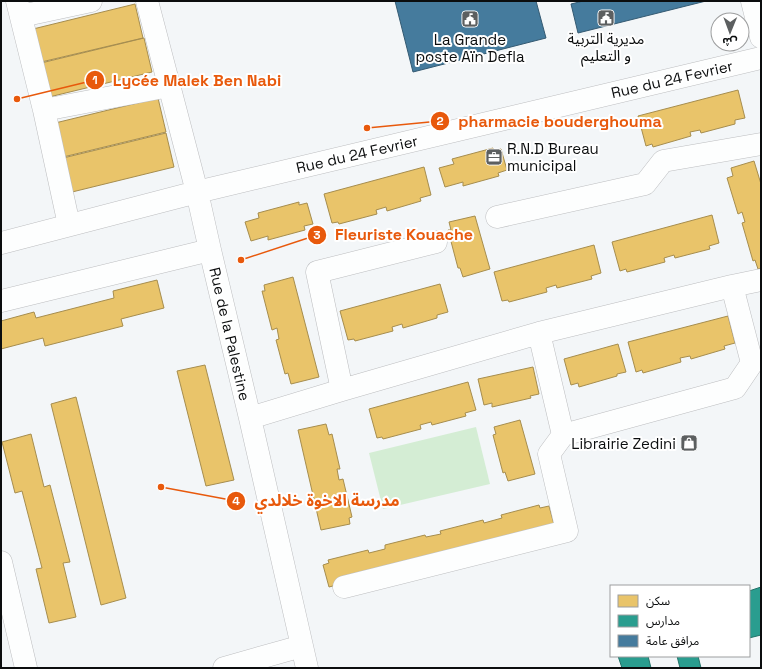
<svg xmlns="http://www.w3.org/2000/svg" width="762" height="669" font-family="'Space Grotesk','Noto Sans Arabic',sans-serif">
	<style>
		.green { fill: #d4edd4 }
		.homes { fill: #e9c46a; stroke: #a68d4e }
		.schools { fill: #2a9d8f; stroke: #217268 }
		.public { fill: #457b9d; stroke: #345a72 }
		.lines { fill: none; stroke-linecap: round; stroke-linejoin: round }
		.minor-casing { stroke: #bdbec0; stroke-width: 23 }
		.minor { stroke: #fdfefe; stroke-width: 22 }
		.labels { text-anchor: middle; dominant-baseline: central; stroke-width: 4; stroke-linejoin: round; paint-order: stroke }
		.poi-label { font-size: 15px; fill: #0b0d0e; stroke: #fff }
		.street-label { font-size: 15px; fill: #0b0d0e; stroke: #fff }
		.leader { fill: none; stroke: #e8590c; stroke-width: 1.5 }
		.callout-dot { fill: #e8590c; stroke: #fff; stroke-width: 1.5 }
		.mark-label { font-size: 12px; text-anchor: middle; font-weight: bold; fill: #fff }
		.callout-label { font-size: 16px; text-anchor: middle; font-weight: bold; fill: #e8590c; stroke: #fff; stroke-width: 4; stroke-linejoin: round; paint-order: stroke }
	</style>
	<rect width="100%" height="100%" fill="#f3f6f8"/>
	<!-- green -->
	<path class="green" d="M 476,427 L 490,484 L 383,509 L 369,453 Z"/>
	<!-- homes -->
	<path class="homes" d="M 135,4 L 143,38 L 37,63 L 29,30 Z
		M 144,38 L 152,72 L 45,98 L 37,64 Z
		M 738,90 L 745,118 L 735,120 L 735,124 L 701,133 L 700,130 L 690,132 L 691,136 L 653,147 L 652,144 L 646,146 L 638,116 Z
		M 158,98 L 166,132 L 59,158 L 51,124 Z
		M 166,133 L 174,167 L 68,193 L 59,159 Z
		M 493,148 L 494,151 L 501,149 L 507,170 L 498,173 L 499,176 L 463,186 L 463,182 L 445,187 L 439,168 L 454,164 L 452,159 Z
		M 754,161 L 761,184 L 761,268 L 758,269 L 755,260 L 753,261 L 742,223 L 745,222 L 742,212 L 738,214 L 727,178 L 733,176 L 731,168 Z
		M 424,167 L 431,195 L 420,198 L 421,201 L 387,211 L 386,207 L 376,210 L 377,214 L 339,224 L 338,222 L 332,223 L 324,194 Z
		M 299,202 L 299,205 L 307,203 L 313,224 L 304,226 L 305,230 L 268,240 L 268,236 L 251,241 L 245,222 L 259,218 L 258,213 Z
		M 712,215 L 719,243 L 709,246 L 710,249 L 675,258 L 674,255 L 664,258 L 665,262 L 627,272 L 626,269 L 620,271 L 612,242 Z
		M 475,216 L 490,269 L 463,277 L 460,268 L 458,268 L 448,230 L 451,230 L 449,222 Z
		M 594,245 L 601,273 L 591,276 L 592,279 L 557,288 L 556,285 L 546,288 L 547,292 L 509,302 L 508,300 L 502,301 L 494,272 Z
		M 293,277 L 319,377 L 291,384 L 288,373 L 285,374 L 276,340 L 279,339 L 277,328 L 272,330 L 262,291 L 265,291 L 264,285 Z
		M 157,280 L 164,308 L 121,319 L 123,326 L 45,346 L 43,338 L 1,349 L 1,321 L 34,312 L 36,318 L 114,298 L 113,291 Z
		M 440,284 L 448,312 L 437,315 L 437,318 L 403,328 L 402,324 L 392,327 L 393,331 L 355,341 L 354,339 L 348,340 L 340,311 Z
		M 728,316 L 735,343 L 724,346 L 725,349 L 691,359 L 690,356 L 680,358 L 681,362 L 643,373 L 642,370 L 636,372 L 628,342 Z
		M 618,344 L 626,372 L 617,374 L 617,376 L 579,387 L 578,383 L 571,385 L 564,359 Z
		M 205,365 L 234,480 L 206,486 L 177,371 Z
		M 533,367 L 539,394 L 530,396 L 531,398 L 492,407 L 492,403 L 484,405 L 478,379 Z
		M 468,382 L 476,410 L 465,413 L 466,416 L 432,425 L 431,422 L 420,425 L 421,429 L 383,439 L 382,437 L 377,438 L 369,409 Z
		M 76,397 L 126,598 L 101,605 L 51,404 Z
		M 520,420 L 535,474 L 508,481 L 505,472 L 503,473 L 493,435 L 496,434 L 494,427 Z
		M 326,424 L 329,435 L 332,434 L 340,469 L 337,469 L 339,480 L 343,479 L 352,517 L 349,518 L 350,524 L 321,530 L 298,430 Z
		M 31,434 L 44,487 L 50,485 L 70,562 L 63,563 L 76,617 L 49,623 L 36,569 L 42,568 L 22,491 L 15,493 L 2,442 Z
		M 539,505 L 540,508 L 549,506 L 555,528 L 329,587 L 323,565 L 329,563 L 328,560 L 368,550 L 369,553 L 385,549 L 385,545 L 425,535 L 426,537 L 441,534 L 440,531 L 483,520 L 484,523 L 502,518 L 501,515 Z"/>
	<!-- schools -->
	<path class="schools" d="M 761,587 L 761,635 L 749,638 L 749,591 Z
		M 618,656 L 648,656 L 651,668 L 622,668 Z
		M 677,656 L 698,656 L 701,668 L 680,668 Z"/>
	<!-- public -->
	<path class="public" d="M 395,1 L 536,1 L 546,38 L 413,72 Z
		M 583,1 L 706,1 L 578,33 L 571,4 Z"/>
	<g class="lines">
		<!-- minor casing -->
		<g class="minor-casing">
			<path id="minor" d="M 17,1 L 44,110 L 69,225
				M 147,1 L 197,192 L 210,250 L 250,418 L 307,668
				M 752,1 L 761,37
				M 21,16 L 91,1
				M 44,110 L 169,86
				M 497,217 L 645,184 L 663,161 L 761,144
				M 1,243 L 197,192 L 761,58
				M 1,301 L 210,250
				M 342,390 L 317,272 L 436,242
				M 250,418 L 342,390 L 539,333 L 732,286 L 761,280
				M 563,435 L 735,388 L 752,363 L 732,286
				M 1,562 L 26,668
				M 344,587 L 567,531 L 549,454 L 563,435 L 539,333
				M 224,668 L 302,646"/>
		</g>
		<!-- minor -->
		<use href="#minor" class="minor"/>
	</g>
	<!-- icons -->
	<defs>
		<g id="civic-square" transform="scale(0.9)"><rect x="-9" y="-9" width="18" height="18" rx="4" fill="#5c5f60" stroke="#fff"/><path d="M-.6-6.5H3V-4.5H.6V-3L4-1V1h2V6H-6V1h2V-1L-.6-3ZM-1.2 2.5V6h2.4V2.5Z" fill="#fff"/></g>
		<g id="office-square" transform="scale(0.9)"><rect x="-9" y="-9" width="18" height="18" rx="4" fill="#5c5f60" stroke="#fff"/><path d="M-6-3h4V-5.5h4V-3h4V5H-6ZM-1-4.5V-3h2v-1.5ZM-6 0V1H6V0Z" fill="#fff"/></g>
		<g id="shop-square" transform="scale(0.9)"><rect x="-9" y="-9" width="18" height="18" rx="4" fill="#5c5f60" stroke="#fff"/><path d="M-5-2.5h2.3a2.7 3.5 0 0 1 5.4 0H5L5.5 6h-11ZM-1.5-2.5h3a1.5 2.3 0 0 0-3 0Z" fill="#fff"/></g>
	</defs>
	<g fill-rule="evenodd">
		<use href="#civic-square" x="606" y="18"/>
		<use href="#civic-square" x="470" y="19"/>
		<use href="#office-square" x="494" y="157"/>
		<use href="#shop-square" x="689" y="443"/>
	</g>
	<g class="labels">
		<!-- poi labels -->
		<g class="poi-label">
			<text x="606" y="38">مديرية التربية<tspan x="606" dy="17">و التعليم</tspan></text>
			<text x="470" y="39">La Grande<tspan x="470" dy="17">poste Aïn Defla</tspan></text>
			<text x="507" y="148" text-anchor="start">R.N.D Bureau<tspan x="507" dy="17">municipal</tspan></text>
			<text x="676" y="443" text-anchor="end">Librairie Zedini</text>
		</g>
		<!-- street labels -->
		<g class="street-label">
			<text transform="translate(672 79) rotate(-13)">Rue du 24 Fevrier</text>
			<text transform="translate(357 154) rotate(-13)">Rue du 24 Fevrier</text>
			<text transform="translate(230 334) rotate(77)">Rue de la Palestine</text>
		</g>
	</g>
	<!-- callouts -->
	<path class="leader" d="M17 99L95 80M367 128L440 121M241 260L317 235M161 487L236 501"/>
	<g class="callout-dot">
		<circle cx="17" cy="99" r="4"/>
		<circle cx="367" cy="128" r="4"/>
		<circle cx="241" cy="260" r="4"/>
		<circle cx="161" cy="487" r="4"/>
		<circle cx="95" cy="80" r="10"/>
		<circle cx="440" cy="121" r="10"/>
		<circle cx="317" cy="235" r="10"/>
		<circle cx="236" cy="501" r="10"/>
	</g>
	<g class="mark-label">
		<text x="95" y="84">1</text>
		<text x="440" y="125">2</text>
		<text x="317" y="239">3</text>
		<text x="236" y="505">4</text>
	</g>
	<g class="callout-label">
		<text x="197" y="86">Lycée Malek Ben Nabi</text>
		<text x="560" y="127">pharmacie bouderghouma</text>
		<text x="404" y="240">Fleuriste Kouache</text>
		<text x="327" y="506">مدرسة الاخوة خلالدي</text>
	</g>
	<!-- border -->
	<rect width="762" height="669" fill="none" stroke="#0b0d0e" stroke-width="4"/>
	<!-- legend -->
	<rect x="610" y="585" width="140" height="72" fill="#ffffff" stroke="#9d9e9f"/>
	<rect x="618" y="595" width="20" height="12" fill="#e9c46a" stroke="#9d9e9f"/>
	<text x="646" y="605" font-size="12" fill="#0b0d0e">سكن</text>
	<rect x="618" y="615" width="20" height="12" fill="#2a9d8f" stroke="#9d9e9f"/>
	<text x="646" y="625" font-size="12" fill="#0b0d0e">مدارس</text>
	<rect x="618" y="635" width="20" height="12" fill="#457b9d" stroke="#9d9e9f"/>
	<text x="646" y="645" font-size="12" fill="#0b0d0e">مرافق عامة</text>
	<!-- north arrow -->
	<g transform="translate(730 32) rotate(181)"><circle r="19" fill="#ffffff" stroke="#9d9e9f"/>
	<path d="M0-3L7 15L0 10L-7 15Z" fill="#5c5f60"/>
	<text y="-6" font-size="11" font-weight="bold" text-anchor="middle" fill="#0b0d0e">ش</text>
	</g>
</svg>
